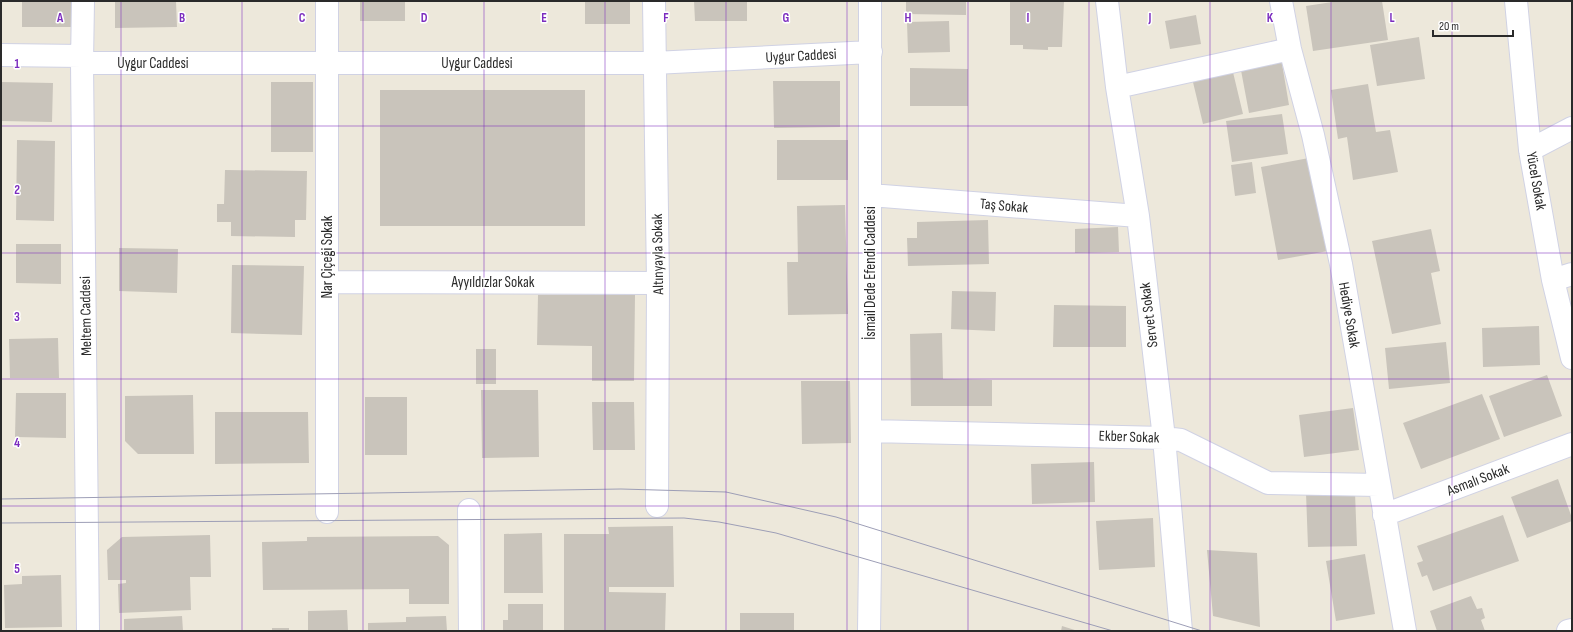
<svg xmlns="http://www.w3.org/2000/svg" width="1573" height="632" font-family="'Sofia Sans Condensed',sans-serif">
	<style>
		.building { fill: #c9c4bb }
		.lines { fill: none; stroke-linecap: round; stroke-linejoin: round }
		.minor-casing { stroke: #d0d2e4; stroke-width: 24 }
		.minor { stroke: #fff; stroke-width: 22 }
		.tram { stroke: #9d9eb6; stroke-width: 1 }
		.grid { fill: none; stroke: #7b2cbf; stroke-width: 1; stroke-opacity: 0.55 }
		.labels { text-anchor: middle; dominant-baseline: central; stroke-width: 3; stroke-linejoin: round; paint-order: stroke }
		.street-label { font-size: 15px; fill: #2a2a2a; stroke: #fff }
		.grid-label { font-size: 13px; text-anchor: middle; font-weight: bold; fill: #7b2cbf; stroke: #fff; stroke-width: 3; stroke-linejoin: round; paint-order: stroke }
	</style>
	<rect width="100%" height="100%" fill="#ede8db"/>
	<!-- building -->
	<path class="building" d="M 22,1 L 71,1 L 71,27 L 22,27 Z
		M 115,1 L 176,1 L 177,27 L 115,28 Z
		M 360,1 L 405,1 L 405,21 L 360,21 Z
		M 585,1 L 630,1 L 630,24 L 585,24 Z
		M 694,1 L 747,1 L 747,21 L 695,21 Z
		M 906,1 L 966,1 L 966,15 L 906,14 Z
		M 1010,1 L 1064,1 L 1062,47 L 1048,47 L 1048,50 L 1023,49 L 1023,45 L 1010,45 Z
		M 1339,1 L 1382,1 L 1388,40 L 1313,51 L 1306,6 Z
		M 1196,15 L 1201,44 L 1170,49 L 1165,21 Z
		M 949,21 L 950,52 L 908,53 L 907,22 Z
		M 1419,37 L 1425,79 L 1377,86 L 1370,45 Z
		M 1281,58 L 1289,105 L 1249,113 L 1240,65 Z
		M 910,68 L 968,69 L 968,106 L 910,106 Z
		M 1232,68 L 1243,114 L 1203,124 L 1192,78 Z
		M 773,81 L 840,81 L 840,127 L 774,128 Z
		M 1,82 L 53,83 L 52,122 L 1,121 Z
		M 271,82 L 313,82 L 313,152 L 271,152 Z
		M 1368,84 L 1376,132 L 1390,130 L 1398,172 L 1353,180 L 1347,137 L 1338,139 L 1331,90 Z
		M 380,90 L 585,90 L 585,226 L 380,226 Z
		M 1282,114 L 1288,154 L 1232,162 L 1226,121 Z
		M 17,140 L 55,141 L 54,221 L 16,220 Z
		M 777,140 L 848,140 L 848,180 L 777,180 Z
		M 1309,158 L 1328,251 L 1278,260 L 1261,167 Z
		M 1252,162 L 1256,193 L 1235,196 L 1231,165 Z
		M 225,170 L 307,171 L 306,220 L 295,220 L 295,237 L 231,236 L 231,222 L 217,222 L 217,204 L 224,204 Z
		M 845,205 L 848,314 L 788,315 L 787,262 L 798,262 L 797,206 Z
		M 988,220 L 989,264 L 908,266 L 907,238 L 917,238 L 917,222 Z
		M 1118,227 L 1119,252 L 1075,253 L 1075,229 Z
		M 1431,229 L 1440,271 L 1431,273 L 1441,324 L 1392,334 L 1372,241 Z
		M 16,244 L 61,244 L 61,284 L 16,283 Z
		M 119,248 L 178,249 L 177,293 L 119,291 Z
		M 232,265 L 304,266 L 302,335 L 231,333 Z
		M 952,291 L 996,292 L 995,331 L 951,329 Z
		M 538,295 L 635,295 L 634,381 L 592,381 L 592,346 L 537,345 Z
		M 1054,305 L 1126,306 L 1126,347 L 1053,347 Z
		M 1539,326 L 1540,365 L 1483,367 L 1482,328 Z
		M 942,333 L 943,379 L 992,380 L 992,406 L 911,406 L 910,334 Z
		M 58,338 L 59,378 L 10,378 L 9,339 Z
		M 1446,342 L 1450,383 L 1389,389 L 1385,348 Z
		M 476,349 L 496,349 L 496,384 L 476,384 Z
		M 1547,375 L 1562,416 L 1504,437 L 1489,396 Z
		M 801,381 L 850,381 L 851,443 L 802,444 Z
		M 481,390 L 538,390 L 539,457 L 482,458 Z
		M 16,393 L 66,393 L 66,438 L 15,437 Z
		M 1482,394 L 1500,439 L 1421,469 L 1403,423 Z
		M 193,395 L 194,454 L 138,454 L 125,441 L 125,396 Z
		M 365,397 L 407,397 L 407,455 L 365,455 Z
		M 592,402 L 634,402 L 635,450 L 593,450 Z
		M 1353,408 L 1359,450 L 1304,457 L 1299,415 Z
		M 215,412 L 308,412 L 309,463 L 215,464 Z
		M 1094,462 L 1095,502 L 1032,504 L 1031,464 Z
		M 1558,479 L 1572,518 L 1572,521 L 1527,538 L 1511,497 Z
		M 1355,492 L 1357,546 L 1308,547 L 1306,493 Z
		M 1503,515 L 1519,561 L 1433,591 L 1427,575 L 1422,577 L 1417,563 L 1423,561 L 1417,546 Z
		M 1153,518 L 1155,567 L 1099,570 L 1096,521 Z
		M 673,526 L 674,587 L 609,587 L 609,592 L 666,593 L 665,631 L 564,631 L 564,534 L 609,534 L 608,527 Z
		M 542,533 L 543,593 L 504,593 L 504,534 Z
		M 210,535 L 211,577 L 190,577 L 191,610 L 119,613 L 118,584 L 126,583 L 126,580 L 108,580 L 107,550 L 122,537 Z
		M 438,536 L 449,545 L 449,604 L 409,604 L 409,589 L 263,590 L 262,542 L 307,541 L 307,537 Z
		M 1207,550 L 1257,553 L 1260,627 L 1213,616 Z
		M 1365,554 L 1375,614 L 1336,621 L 1326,561 Z
		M 61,575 L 62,627 L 5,628 L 4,585 L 22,584 L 22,576 Z
		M 1471,596 L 1477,609 L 1482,608 L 1485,618 L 1481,620 L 1485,631 L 1437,631 L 1430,611 Z
		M 508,604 L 543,604 L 543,631 L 503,631 L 503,620 L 508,620 Z
		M 347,610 L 348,631 L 308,631 L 308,611 Z
		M 740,613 L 794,613 L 794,631 L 740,631 Z
		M 182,616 L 183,631 L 124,631 L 124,619 Z
		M 446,616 L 447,631 L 368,631 L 368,623 L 406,622 L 406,617 Z
		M 1062,626 L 1078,631 L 1061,631 Z
		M 272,628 L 289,628 L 289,631 L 272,631 Z"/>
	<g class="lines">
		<!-- minor casing -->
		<g class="minor-casing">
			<path id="minor" d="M 83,1 L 82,63 L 88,631
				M 327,1 L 327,512
				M 654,1 L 658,283 L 657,506
				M 1107,1 L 1117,87 L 1138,216 L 1164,438 L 1181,631
				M 1281,1 L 1290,49 L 1313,135 L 1341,264 L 1405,631
				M 1516,1 L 1530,150 L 1553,280 L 1572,358
				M 1,55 L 82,56
				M 82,63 L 654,63 L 871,52
				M 1117,87 L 1290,49
				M 1530,150 L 1572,128
				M 870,195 L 1138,216
				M 1553,280 L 1572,274
				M 328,282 L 658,283
				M 870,431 L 1164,438 L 1181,440 L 1268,483 L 1379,485
				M 469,510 L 470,631
				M 1384,515 L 1572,444
				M 869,631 L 870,561 L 870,1
				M 1568,631 L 1572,630"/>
		</g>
		<!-- minor -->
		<use href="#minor" class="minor"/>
		<!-- tram -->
		<path class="tram" d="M 1,499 L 621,489 L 726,492 L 836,517 L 1202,631
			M 1,523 L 684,518 L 719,522 L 776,533 L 1113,631"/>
	</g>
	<!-- grid -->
	<path class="grid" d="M 121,1 L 121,631M 242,1 L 242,631M 363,1 L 363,631M 484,1 L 484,631M 605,1 L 605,631M 726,1 L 726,631M 847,1 L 847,631M 968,1 L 968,631M 1089,1 L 1089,631M 1210,1 L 1210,631M 1331,1 L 1331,631M 1452,1 L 1452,631M 1,126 L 1572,126M 1,253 L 1572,253M 1,379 L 1572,379M 1,506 L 1572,506"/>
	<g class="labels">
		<!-- street labels -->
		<g class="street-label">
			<text transform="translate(801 56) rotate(-3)">Uygur Caddesi</text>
			<text x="153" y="63">Uygur Caddesi</text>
			<text x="477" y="63">Uygur Caddesi</text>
			<text transform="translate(1536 181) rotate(80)">Yücel Sokak</text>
			<text transform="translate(1004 206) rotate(5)">Taş Sokak</text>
			<text transform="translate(658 254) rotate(-91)">Altınyayla Sokak</text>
			<text transform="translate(327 257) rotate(-90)">Nar Çiçeği Sokak</text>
			<text transform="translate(870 273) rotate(-90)">İsmail Dede Efendi Caddesi</text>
			<text x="493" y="282">Ayyıldızlar Sokak</text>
			<text transform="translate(1149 315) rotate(-97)">Servet Sokak</text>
			<text transform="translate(1349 315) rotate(80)">Hediye Sokak</text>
			<text transform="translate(86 316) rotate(-91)">Meltem Caddesi</text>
			<text transform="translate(1129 437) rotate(2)">Ekber Sokak</text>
			<text transform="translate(1478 480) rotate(-21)">Asmalı Sokak</text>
		</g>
	</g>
	<g class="grid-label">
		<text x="60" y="22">A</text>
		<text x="182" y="22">B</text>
		<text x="302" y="22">C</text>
		<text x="424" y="22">D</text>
		<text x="544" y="22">E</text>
		<text x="666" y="22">F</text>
		<text x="786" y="22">G</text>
		<text x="908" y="22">H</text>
		<text x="1028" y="22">I</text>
		<text x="1150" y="22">J</text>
		<text x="1270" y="22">K</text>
		<text x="1392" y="22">L</text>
		<text x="17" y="68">1</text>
		<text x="17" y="194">2</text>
		<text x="17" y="321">3</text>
		<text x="17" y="447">4</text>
		<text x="17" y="573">5</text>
	</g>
	<!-- border -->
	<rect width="1573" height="632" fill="none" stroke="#2a2a2a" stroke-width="4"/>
	<!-- scale -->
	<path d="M1433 30v6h80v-6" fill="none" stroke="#2a2a2a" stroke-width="2"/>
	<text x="1439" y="30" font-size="12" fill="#2a2a2a" stroke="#ffffff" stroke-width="3" paint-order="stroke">20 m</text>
</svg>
